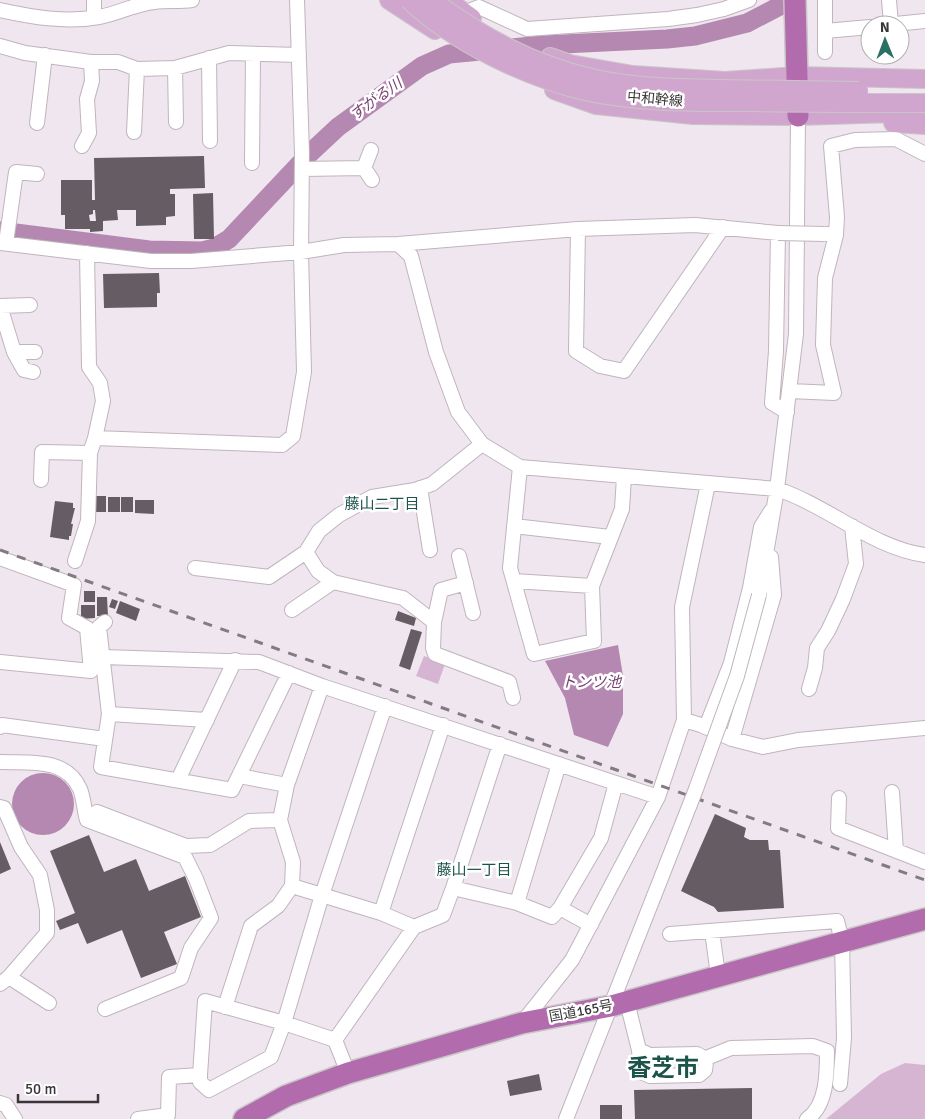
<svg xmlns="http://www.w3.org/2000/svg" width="925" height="1119" font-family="Signika,'Noto Sans JP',sans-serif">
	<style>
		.green { fill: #d6b5d2 }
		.water { fill: #b488b0 }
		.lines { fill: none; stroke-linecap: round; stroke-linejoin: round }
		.river { stroke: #b488b0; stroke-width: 19 }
		.building { fill: #655c64; fill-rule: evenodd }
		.minor-casing { stroke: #bfb5bd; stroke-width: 16 }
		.major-casing { stroke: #c8c6c7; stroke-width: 20 }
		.highway-casing { stroke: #c8c6c7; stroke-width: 24 }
		.minor { stroke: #fff; stroke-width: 14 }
		.major { stroke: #d1a6ce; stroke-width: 18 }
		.highway { stroke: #b26bad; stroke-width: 21 }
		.rail { stroke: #827c81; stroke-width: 3; stroke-dasharray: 9 9; stroke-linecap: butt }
		.minor-bridge-casing { stroke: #bfb5bd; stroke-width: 16; stroke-linecap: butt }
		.major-bridge-casing { stroke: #c8c6c7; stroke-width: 20; stroke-linecap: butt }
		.minor-bridge { stroke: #fff; stroke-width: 14 }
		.major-bridge { stroke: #d1a6ce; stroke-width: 18 }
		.labels { text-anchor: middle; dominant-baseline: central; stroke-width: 5; stroke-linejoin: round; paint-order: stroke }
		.street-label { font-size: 14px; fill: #393538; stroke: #fff }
		.water-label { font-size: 15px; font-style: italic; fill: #773f74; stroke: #fff }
		.neighbourhood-label { font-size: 15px; fill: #1d544a; stroke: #fff }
		.town-label { font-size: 24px; font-weight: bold; fill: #1d544a; stroke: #fff }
	</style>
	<rect width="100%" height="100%" fill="#f0e6ef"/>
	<!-- green -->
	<path class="green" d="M 424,656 L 445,664 L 438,684 L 416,676 Z
		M 905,1063 L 925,1065 L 925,1119 L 826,1119 L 881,1074 Z"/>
	<!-- water -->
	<path class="water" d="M 618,645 L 623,676 L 623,714 L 608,747 L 574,735 L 565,698 L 545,661 Z
		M12 804a31 31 0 1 1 62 0a31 31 0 1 1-62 0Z"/>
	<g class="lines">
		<!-- river -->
		<path class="river" d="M 0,231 L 149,250 L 202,251 L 214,248 L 229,239 L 308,155 L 338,127 L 422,66 L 449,54 L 542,45 L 667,39 L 695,36 L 747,23 L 791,0"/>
	</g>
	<!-- building -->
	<path class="building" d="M 204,156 L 205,188 L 170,189 L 170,194 L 175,194 L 175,216 L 166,217 L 166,225 L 136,226 L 136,210 L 117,210 L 118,220 L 103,221 L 103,231 L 90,232 L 90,229 L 65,229 L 65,215 L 61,215 L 61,180 L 92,180 L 92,200 L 95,200 L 94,158 ZM 93,210 L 95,210 L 96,221 L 90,221 L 89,215 L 93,214 Z
		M 213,193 L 214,239 L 194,239 L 193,194 Z
		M 159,273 L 160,293 L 157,293 L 157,307 L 104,308 L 103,274 Z
		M 95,496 L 106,496 L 106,512 L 95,512 Z
		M 108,497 L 120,497 L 120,512 L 108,512 Z
		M 121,497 L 133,497 L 133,512 L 121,512 Z
		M 135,500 L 154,500 L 154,514 L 135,513 Z
		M 55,501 L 73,503 L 73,508 L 75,508 L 71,524 L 73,524 L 71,536 L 69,536 L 69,540 L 50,537 Z
		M 84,591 L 95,591 L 95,602 L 84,602 Z
		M 97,597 L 107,597 L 108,616 L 97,616 Z
		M 112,599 L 118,601 L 115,609 L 109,607 Z
		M 120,601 L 140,609 L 136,621 L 116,613 Z
		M 81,605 L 95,605 L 95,618 L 81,619 Z
		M 398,611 L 416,618 L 414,626 L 395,620 Z
		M 411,629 L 422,632 L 410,670 L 399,666 Z
		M 715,814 L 746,828 L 744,837 L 750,840 L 768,840 L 769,850 L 780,850 L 784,908 L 718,912 L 714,907 L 681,891 Z
		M 89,835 L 104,872 L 136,859 L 149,891 L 185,876 L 201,917 L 164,932 L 177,964 L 141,978 L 122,930 L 87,944 L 78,923 L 60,930 L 56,921 L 75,913 L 50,851 Z
		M 0,842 L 11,869 L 0,874 Z
		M 539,1074 L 542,1090 L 510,1096 L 507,1081 Z
		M 752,1088 L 752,1119 L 635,1119 L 634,1090 Z
		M 600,1105 L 622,1105 L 622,1119 L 600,1119 Z"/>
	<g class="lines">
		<!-- minor casing -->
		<g class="minor-casing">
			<path id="minor" d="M 94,0 L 94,17
				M 825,0 L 825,52
				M 889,0 L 891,24
				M 0,10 C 32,17 65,23 99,17 C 117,14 135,4 154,2 C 167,0 179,2 192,0
				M 464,13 L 479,7 L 527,29 L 668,19 L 697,15 L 724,9 L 749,0
				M 886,25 L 925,21
				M 825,31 L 870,27
				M 0,46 L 25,53 L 91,62 L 118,62 L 137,69 L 175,68 L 229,53 L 299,55
				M 209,58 L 210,141
				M 175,68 L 176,122
				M 37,123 L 45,55
				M 134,132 L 137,69
				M 82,146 L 89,133 L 87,99 L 92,81 L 91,62
				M 252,163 L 253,54
				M 364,168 L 372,180
				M 302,169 L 364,168 L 371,150
				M 578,229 L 576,351 L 600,366 L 624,371 L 723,227
				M 827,234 L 836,235 L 837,217 L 831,146 L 855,140 L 896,139 L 925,154
				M 0,243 L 151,261 L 191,261 L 301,252 L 344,245 L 398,244 L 578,229 L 695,225 L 778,233 L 776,351 L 772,403 L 787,412
				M 6,243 L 16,172 L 37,174
				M 398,244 L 411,256 L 436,352 L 458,412 L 482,444 L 520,467 L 777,489 C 826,505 875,549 925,555
				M 30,305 L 0,306 L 14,352 L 24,370 L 33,372
				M 14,352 L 35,352
				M 790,391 L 834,393 L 823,345 L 825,278 L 836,235
				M 95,438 L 282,445 L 293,436 L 304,372 L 301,252 L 302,153 L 297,0
				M 482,444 L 432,484 L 415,490 L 372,497 L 339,515 L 319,531 L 306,552 L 318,571 L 333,582 L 403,598 L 434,622 L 433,648 L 435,654 L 509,682 L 513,698
				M 520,467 L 510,568 L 534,654 L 594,641 L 592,586 L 622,509 L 624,477
				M 41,480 L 42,452 L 90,453
				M 708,484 L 682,607 L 684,720 L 701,725 L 732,739 L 763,747 L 798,740 L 925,728
				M 420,488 L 430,550
				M 514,526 L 610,537
				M 459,556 L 473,613
				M 0,558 L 74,585 L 69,618 L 87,628 L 91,671 L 0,662
				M 75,561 L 88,521 L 90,453 L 95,438 L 103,401 L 100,383 L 89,367 L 87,253
				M 195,568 L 269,577 L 306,552
				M 514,581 L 592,586
				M 759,595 L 777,489 L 796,334 L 798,116
				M 292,610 L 333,582
				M 105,622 L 99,627 L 109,714 L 101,767 L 232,790 L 289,673
				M 434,622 L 441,590 L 466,583
				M 103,657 L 259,662 L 322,686 L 658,797 L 572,960 L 522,1023
				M 809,689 L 815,668 L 817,648 L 828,631 L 843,599 L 856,564 L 852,526
				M 109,714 L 207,720
				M 0,727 L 2,725 L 105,739
				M 706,727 L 731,663 L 750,588 L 761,527 L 771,511
				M 732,739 L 774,595 L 771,557
				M 0,762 C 29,763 66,757 80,789 C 84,799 84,810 87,820 L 185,857 L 196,879 L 211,918 L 191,948 L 181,978 L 105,1009
				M 239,776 L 287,785
				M 178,780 L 235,660
				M 892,792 L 896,851
				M 658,797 L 684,720
				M 839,798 L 838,828 L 925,862
				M 0,807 L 4,808 L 21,847 L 40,875 L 47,910 L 47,933 L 9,977 L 0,984
				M 97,812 L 186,846 L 210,845 L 249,821 L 280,820
				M 292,886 L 381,913 L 414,927 L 443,915 L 453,888 L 500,744
				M 453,888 L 517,903 L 559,764
				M 517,903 L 552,917 L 560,908 L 601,838 L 616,783
				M 560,908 L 591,925
				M 381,913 L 443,725
				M 712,931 L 718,975
				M 670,934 L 837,921 L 842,941 L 844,1038 L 840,1084
				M 9,977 L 49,1003
				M 627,1002 L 639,1050
				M 225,1007 L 251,926 L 278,906 L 292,886 L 293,862 L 280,820 L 287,785 L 322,686
				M 335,1040 L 414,927
				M 639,1050 L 650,1055 L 697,1054 C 704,1057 707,1062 705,1070 L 699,1075 L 650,1076 L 643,1073 L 640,1065 Z
				M 704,1059 L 731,1048 L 813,1046 L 827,1051 C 827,1073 827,1106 807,1119
				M 348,1073 L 335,1040 L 284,1023 L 205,1001 L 200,1075 L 200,1082 L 209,1090 L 271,1057 L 284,1023 L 322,895 L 385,706
				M 0,1103 L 6,1105 L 15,1119
				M 138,1119 L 168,1115 L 169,1077 L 200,1075
				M 566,1119 L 654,896"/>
		</g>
		<!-- major casing -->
		<g class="major-casing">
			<path id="major" d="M 389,0 L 435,30
				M 447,0 L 472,18
				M 550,57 L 570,64 L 633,75 L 725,81 L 797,76 L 925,79
				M 554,90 L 596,105 L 693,115 L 798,116 L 925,112
				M 893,123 L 925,125"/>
		</g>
		<!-- highway casing -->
		<g class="highway-casing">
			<path id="highway" d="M 795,0 L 798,116
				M 244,1119 L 286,1096 L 348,1073 L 522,1023 L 611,1006 L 925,919"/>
		</g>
		<!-- minor -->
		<use href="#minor" class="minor"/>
		<!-- major -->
		<use href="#major" class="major"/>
		<!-- highway -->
		<use href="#highway" class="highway"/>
		<!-- rail -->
		<path class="rail" d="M 0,550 L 925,880"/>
		<!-- minor-bridge casing -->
		<g class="minor-bridge-casing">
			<path id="minor-bridge" d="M 778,233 L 824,234
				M 654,896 L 696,789 L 737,676 L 759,595"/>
		</g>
		<!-- major-bridge casing -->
		<g class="major-bridge-casing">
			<path id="major-bridge" d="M 409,0 C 452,41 527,78 585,91 C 639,103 696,102 751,102 C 809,103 867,103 925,103
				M 432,0 C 481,36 531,64 591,78 C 632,88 677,88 719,89 C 765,90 812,90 859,91"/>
		</g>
		<!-- minor-bridge -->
		<use href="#minor-bridge" class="minor-bridge"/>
		<!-- major-bridge -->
		<use href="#major-bridge" class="major-bridge"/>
	</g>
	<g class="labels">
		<!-- street labels -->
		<g class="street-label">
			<text transform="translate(655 99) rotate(5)">中和幹線</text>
			<text transform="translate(581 1011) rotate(-11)">国道165号</text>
		</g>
		<!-- water labels -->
		<g class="water-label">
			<text transform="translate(376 99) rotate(-36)">すがる川</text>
			<text x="591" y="682">トンツ池</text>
		</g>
		<!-- neighbourhood labels -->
		<g class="neighbourhood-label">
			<text x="382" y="504">藤山二丁目</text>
			<text x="474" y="870">藤山一丁目</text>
		</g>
		<!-- town labels -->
		<g class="town-label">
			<text x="663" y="1068">香芝市</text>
		</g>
	</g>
	<!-- north arrow -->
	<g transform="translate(885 40) rotate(359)"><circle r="24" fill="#ffffff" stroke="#b0aeaf"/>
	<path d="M0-4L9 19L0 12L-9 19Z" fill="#2b7064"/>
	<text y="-8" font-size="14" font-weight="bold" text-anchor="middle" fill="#393538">N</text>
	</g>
	<!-- scale -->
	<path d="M18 1094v8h80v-8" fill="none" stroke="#393538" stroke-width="2.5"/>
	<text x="25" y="1094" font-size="15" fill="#393538" stroke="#ffffff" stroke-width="4" paint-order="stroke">50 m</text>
</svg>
